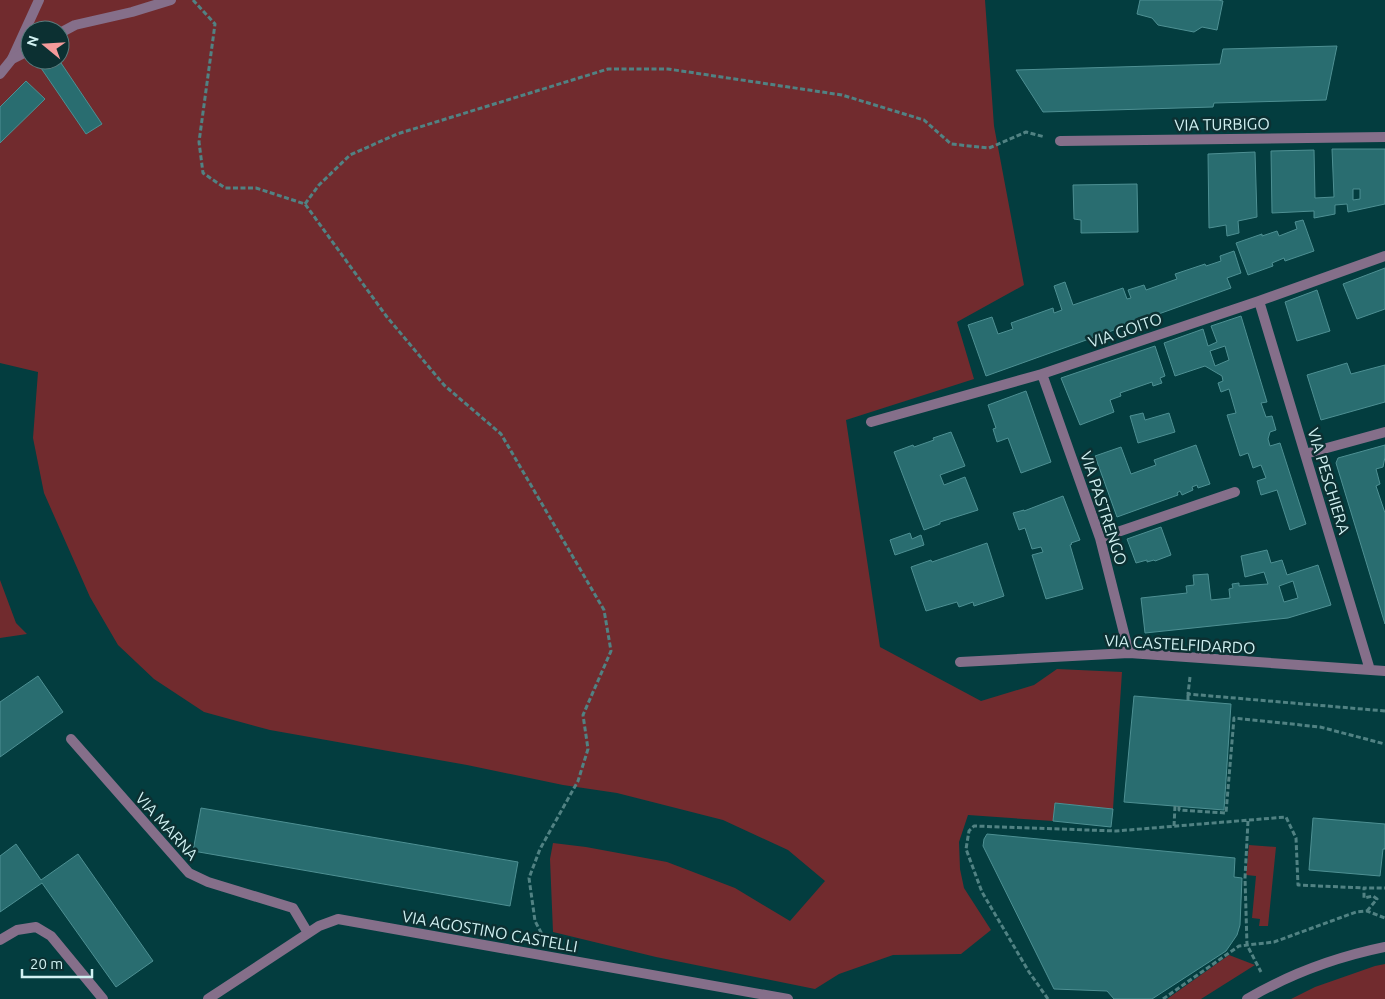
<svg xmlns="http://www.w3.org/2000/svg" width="1385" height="999" font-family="Ubuntu,sans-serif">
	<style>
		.green { fill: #712b2e; fill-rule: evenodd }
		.building { fill: #296d70; stroke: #4e9093; fill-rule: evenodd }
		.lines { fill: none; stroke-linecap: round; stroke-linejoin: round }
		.path { stroke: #518283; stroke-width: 3; stroke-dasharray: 5 2.5; stroke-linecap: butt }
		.service { stroke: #856f8a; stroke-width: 10 }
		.minor { stroke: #856f8a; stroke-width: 10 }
		.tertiary { stroke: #856f8a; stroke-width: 10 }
		.labels { text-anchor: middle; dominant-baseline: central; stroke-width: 5; stroke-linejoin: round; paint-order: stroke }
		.street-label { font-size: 16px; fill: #d1f1f2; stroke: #0c3032 }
	</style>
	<rect width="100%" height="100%" fill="#033d3f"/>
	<!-- green -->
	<path class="green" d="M 0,0 L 985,0 L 994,126 L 1024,285 L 957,322 L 974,379 L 846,420 L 880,647 L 981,701 L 1034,685 L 1057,669 L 1122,672 L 1113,809 L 1055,803 L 1053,821 L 968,815 L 959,842 L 960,869 L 964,888 L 991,930 L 961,954 L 893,955 L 839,974 L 815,989 L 656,957 L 553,932 L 550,859 L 553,843 L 586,847 L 667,862 L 735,888 L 790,921 L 825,881 L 788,850 L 723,820 L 617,793 L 563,785 L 467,765 L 270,730 L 204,712 L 154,679 L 118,645 L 90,597 L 44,493 L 33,438 L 38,372 L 0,363 ZM 30,30 L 60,30 L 60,60 L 30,60 Z
		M 0,580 L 16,623 L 27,634 L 0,638 Z
		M 1249,845 L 1276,847 L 1268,926 L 1259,926 L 1260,919 L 1252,918 L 1256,876 L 1246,875 Z
		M 1229,955 L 1255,965 L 1201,999 L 1167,999 Z
		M 1385,964 L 1385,999 L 1291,999 L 1315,987 L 1375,966 Z"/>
	<!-- building -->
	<path class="building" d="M 1140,0 L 1218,0 L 1223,1 L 1217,30 L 1202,27 L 1194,32 L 1158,25 L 1152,18 L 1137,14 Z
		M 1337,46 L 1326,100 L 1214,103 L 1213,107 L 1043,112 L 1016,70 L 1220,64 L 1223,49 Z
		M 53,60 L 59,60 L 102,124 L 86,134 L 41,68 Z
		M 26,81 L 45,99 L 0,143 L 0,107 Z
		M 1332,149 L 1385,149 L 1385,204 L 1348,212 L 1347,204 L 1335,205 L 1335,214 L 1314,218 L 1314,211 L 1272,213 L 1271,151 L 1314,150 L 1315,198 L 1334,197 ZM 1353,189 L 1360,189 L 1360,199 L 1353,200 Z
		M 1255,152 L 1257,217 L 1238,221 L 1239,233 L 1227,236 L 1226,225 L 1209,228 L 1208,154 Z
		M 1137,184 L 1138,232 L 1081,233 L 1081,220 L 1074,219 L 1073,185 Z
		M 1303,220 L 1314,251 L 1285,261 L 1284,258 L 1272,263 L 1273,266 L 1248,275 L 1236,243 L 1262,234 L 1262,236 L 1277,231 L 1279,236 L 1297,229 L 1295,222 Z
		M 1234,251 L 1241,273 L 1227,278 L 1231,288 L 986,376 L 968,325 L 992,317 L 998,334 L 1013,329 L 1011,323 L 1053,308 L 1054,313 L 1062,310 L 1054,286 L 1065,282 L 1073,305 L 1123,288 L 1127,299 L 1131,298 L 1128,290 L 1144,285 L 1146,290 L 1177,279 L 1175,274 L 1205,264 L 1206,266 L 1221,261 L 1220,256 Z
		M 1385,268 L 1385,309 L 1357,319 L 1343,284 Z
		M 1317,290 L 1330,331 L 1297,341 L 1285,302 Z
		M 1241,316 L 1267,402 L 1261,403 L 1266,417 L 1272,416 L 1276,430 L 1270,432 L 1268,439 L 1270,446 L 1280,443 L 1306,524 L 1290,530 L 1277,490 L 1261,495 L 1257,481 L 1266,478 L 1261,465 L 1253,468 L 1248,453 L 1240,456 L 1227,415 L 1236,413 L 1229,389 L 1221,392 L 1218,383 L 1223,381 L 1222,376 L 1205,366 L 1175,376 L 1164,343 L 1203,329 L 1208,346 L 1217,342 L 1211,326 ZM 1225,346 L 1229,360 L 1215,366 L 1210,351 Z
		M 1155,346 L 1165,376 L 1160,378 L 1162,383 L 1153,386 L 1152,382 L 1120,393 L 1121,396 L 1110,400 L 1114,412 L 1080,425 L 1061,378 Z
		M 1347,363 L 1351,374 L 1385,365 L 1385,402 L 1321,420 L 1307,375 Z
		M 1026,391 L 1051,462 L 1021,473 L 1008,438 L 997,442 L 993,429 L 996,428 L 988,405 Z
		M 1143,413 L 1145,420 L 1169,413 L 1175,432 L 1138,443 L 1130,416 Z
		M 951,432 L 965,466 L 940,475 L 944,485 L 965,477 L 978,510 L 940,522 L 940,524 L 924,530 L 894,452 L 913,445 L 914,447 L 934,440 L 933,438 Z
		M 1196,445 L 1210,484 L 1198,488 L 1197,485 L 1192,487 L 1193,490 L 1182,495 L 1180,491 L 1177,493 L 1178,495 L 1117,517 L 1095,456 L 1121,447 L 1131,474 L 1156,465 L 1154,460 Z
		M 1385,445 L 1385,457 L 1383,467 L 1376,469 L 1380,484 L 1376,486 L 1385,513 L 1385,624 L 1336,463 L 1338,458 Z
		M 1063,496 L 1080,540 L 1071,543 L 1072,544 L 1070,545 L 1083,589 L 1046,599 L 1032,555 L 1043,552 L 1041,547 L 1032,549 L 1025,528 L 1019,530 L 1013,513 L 1024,510 L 1024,511 Z
		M 1161,527 L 1171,555 L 1155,561 L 1154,560 L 1147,562 L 1147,560 L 1136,563 L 1127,539 Z
		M 910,533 L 912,539 L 921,535 L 924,545 L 895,555 L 890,540 Z
		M 987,543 L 1004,596 L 974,606 L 973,602 L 959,607 L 957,602 L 926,611 L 911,567 L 931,560 L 932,562 Z
		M 1267,550 L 1271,563 L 1282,560 L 1287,575 L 1318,565 L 1331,605 L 1288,618 L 1145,633 L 1141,598 L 1187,593 L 1186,586 L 1194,585 L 1193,575 L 1208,574 L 1211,600 L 1230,598 L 1229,589 L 1233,588 L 1232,584 L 1239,583 L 1239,586 L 1268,584 L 1264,572 L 1245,577 L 1241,556 ZM 1293,581 L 1298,598 L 1284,602 L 1279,586 Z
		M 38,676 L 63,712 L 0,757 L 0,702 Z
		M 1134,696 L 1231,704 L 1224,810 L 1124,802 Z
		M 1055,803 L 1113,809 L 1111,827 L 1053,821 Z
		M 201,808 L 518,862 L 510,906 L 193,851 Z
		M 1313,818 L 1385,824 L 1385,849 L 1383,849 L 1380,876 L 1309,870 Z
		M 987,834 L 1235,858 L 1234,877 L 1242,878 L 1240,925 L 1237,935 L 1226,951 L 1152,999 L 1114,999 L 1107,991 L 1054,989 L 983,846 L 984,839 Z
		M 16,844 L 41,880 L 78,854 L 153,961 L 116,987 L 42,883 L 0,912 L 0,856 Z"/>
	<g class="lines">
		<!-- path -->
		<path class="path" d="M 193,0 L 215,24 L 199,142 L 203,173 L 225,188 L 256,188 L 305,204 L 387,317 L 444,385 L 501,434 L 604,610 L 611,651 L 583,715 L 588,749 L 578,781 L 540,849 L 529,878 L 535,921 L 545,940
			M 305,204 L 319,185 L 350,155 L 397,134 L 608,69 L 668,69 L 842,95 L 924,120 L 951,144 L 989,148 L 1026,132 L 1045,137
			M 1190,677 L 1188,694 L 1385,711
			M 1188,700 L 1188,694
			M 1179,806 L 1179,810 L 1226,813 L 1234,718 L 1320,727 L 1385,744
			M 1248,821 L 1245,878 L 1247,945 L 1261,972
			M 1174,826 L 1175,806
			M 1367,911 L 1377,899 L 1373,896 L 1364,898 L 1364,888 L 1385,888
			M 1048,999 L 1029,972 L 982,892 L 966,849 L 969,831 L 974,826 L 1116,831 L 1286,817 L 1296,838 L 1298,885 L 1364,888
			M 1163,999 L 1239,946 L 1274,942 L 1356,912 L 1367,911 L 1385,918"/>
		<!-- service -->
		<path class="service" d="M 12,59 L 39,0"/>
		<!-- minor -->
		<path class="minor" d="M 60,33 L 75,25 L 132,12 L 171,0
			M 0,74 L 12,59 L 30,50
			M 1060,141 L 1385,137
			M 1259,301 L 1370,670
			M 1042,374 L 1100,538 L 1129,653
			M 871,422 L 1042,374 L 1259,301 L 1385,256
			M 1305,454 L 1385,432
			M 1100,538 L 1235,492
			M 960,662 L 1129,653 L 1385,671
			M 71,739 L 189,873 L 208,882 L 293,908 L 308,933
			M 0,940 L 17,930 L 36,927 L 51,936 L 103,999
			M 208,999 L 319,926 L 338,919 L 788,999"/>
		<!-- tertiary -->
		<path class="tertiary" d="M 1247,999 C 1290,974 1336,957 1385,947"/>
	</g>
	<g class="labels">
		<!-- street labels -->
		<g class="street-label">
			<text transform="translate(1222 124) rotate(-1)">VIA TURBIGO</text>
			<text transform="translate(1125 330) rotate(-19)">VIA GOITO</text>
			<text transform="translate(1329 481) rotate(73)">VIA PESCHIERA</text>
			<text transform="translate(1104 508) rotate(72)">VIA PASTRENGO</text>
			<text transform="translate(1180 644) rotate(3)">VIA CASTELFIDARDO</text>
			<text transform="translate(167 826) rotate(48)">VIA MARNA</text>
			<text transform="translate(490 931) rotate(10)">VIA AGOSTINO CASTELLI</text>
		</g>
	</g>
	<!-- north arrow -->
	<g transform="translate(45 45) rotate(288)"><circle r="24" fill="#0c3032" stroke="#5b7d7f"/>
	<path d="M0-4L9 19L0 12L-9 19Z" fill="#f59b9b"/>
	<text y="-8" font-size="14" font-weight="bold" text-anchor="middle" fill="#d1f1f2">N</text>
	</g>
	<!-- scale -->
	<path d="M22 969v8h70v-8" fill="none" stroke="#d1f1f2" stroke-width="2.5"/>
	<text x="30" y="969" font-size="15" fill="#d1f1f2" stroke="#0c3032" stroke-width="4" paint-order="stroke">20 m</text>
</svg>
